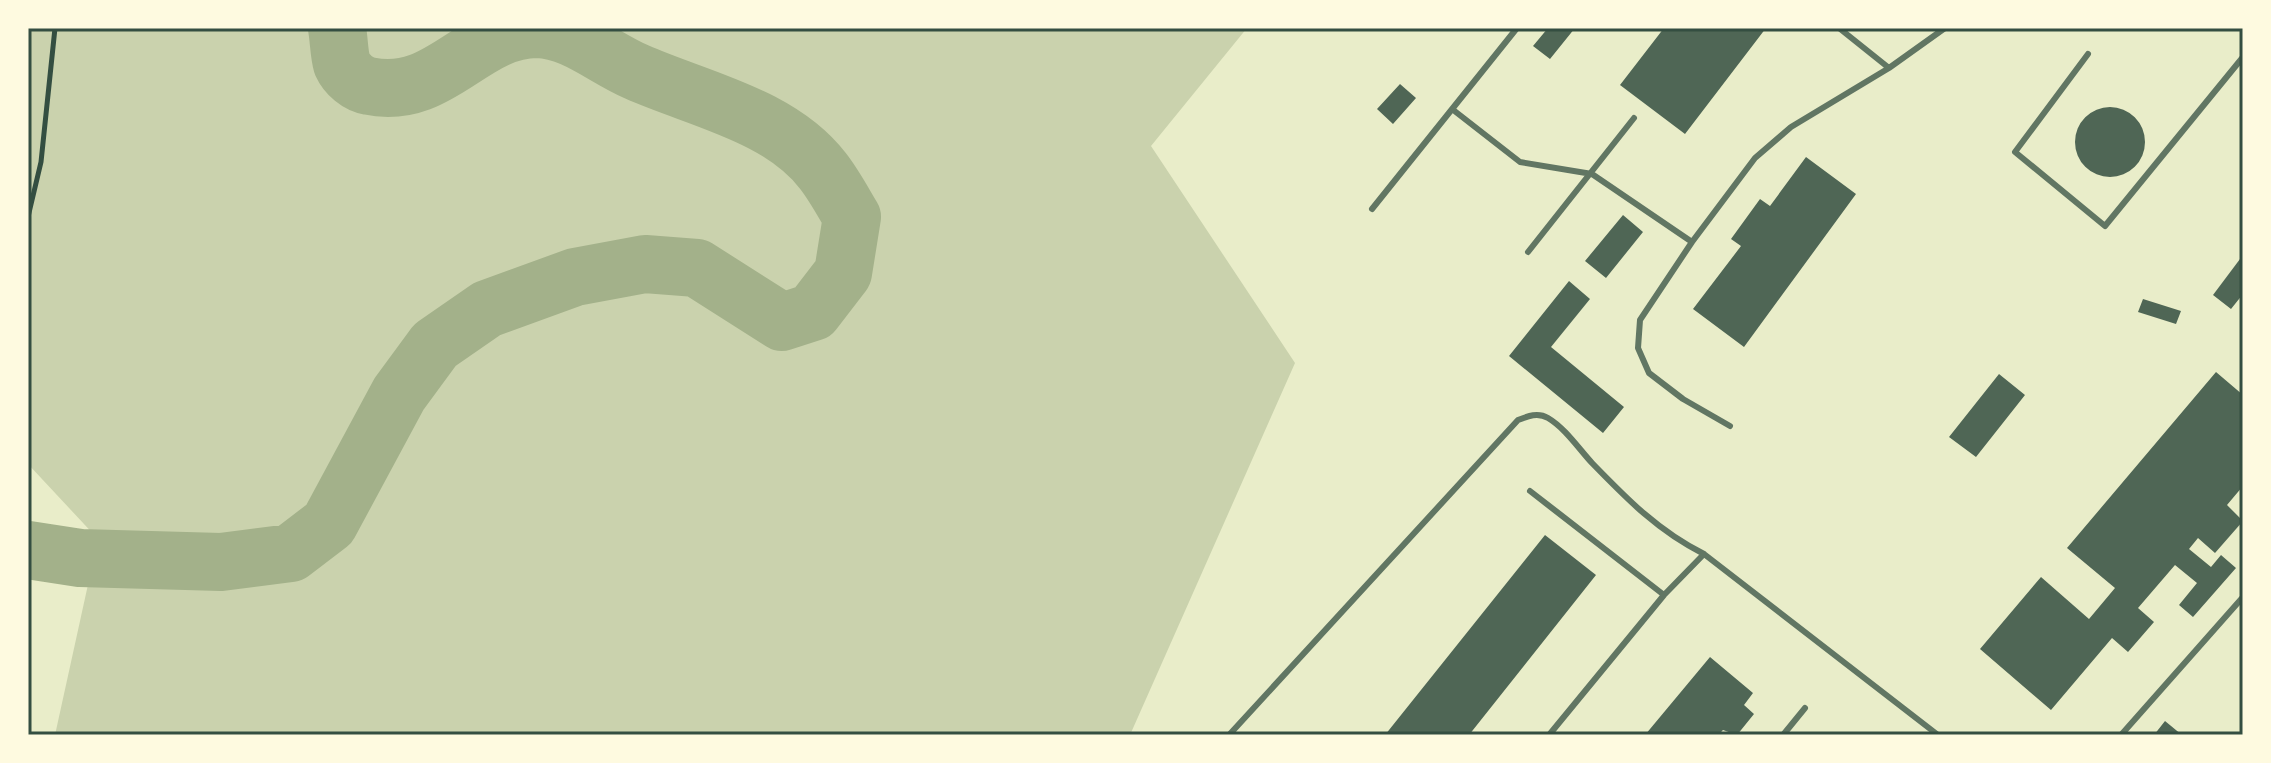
<svg xmlns="http://www.w3.org/2000/svg" width="2271" height="763" font-family="'IBM Plex Sans',sans-serif">
	<style>
		.green { fill: #cad2ad }
		.lines { fill: none; stroke-linecap: round; stroke-linejoin: round }
		.river { stroke: #a3b18a; stroke-width: 58 }
		.building { fill: #4f6655 }
		.path { stroke: #344e41; stroke-width: 5 }
		.service { stroke: #617663; stroke-width: 6 }
		.neatline { fill: none; stroke: #344e41; stroke-width: 3 }
	</style>
	<rect width="100%" height="100%" fill="#e9edc9"/>
	<!-- green -->
	<path class="green" d="M 28,28 L 1247,28 L 1151,146 L 1295,363 L 1130,735 L 55,735 L 98,539 L 28,464 Z"/>
	<g class="lines">
		<!-- river -->
		<path class="river" d="M 28,550 L 80,558 L 221,562 L 291,553 L 329,524 L 399,394 L 435,345 L 487,309 L 575,277 L 645,264 L 697,268 L 782,322 L 813,312 L 843,273 L 852,217 C 843,202 834,185 823,171 C 780,115 698,99 637,72 C 604,58 574,30 537,29 C 472,29 440,101 369,86 C 358,84 347,75 342,64 C 339,54 339,39 337,28"/>
	</g>
	<!-- building -->
	<path class="building" d="M 1548,28 L 1575,28 L 1550,59 L 1533,46 Z
		M 1664,28 L 1766,28 L 1685,134 L 1620,85 Z
		M 1400,84 L 1416,98 L 1393,124 L 1377,109 Z
		M2075 142a35 35 0 1 1 70 0a35 35 0 1 1-70 0Z
		M 1806,157 L 1856,194 L 1744,347 L 1693,309 L 1741,246 L 1731,239 L 1760,199 L 1770,206 Z
		M 1623,215 L 1643,232 L 1606,278 L 1585,261 Z
		M 2243,255 L 2243,294 L 2231,309 L 2213,295 Z
		M 1569,281 L 1590,299 L 1551,347 L 1624,407 L 1603,433 L 1509,356 Z
		M 2143,299 L 2181,311 L 2176,324 L 2138,312 Z
		M 2216,372 L 2243,395 L 2243,486 L 2227,505 L 2243,521 L 2215,553 L 2198,538 L 2189,549 L 2211,567 L 2221,555 L 2236,568 L 2193,617 L 2179,605 L 2197,583 L 2175,565 L 2138,608 L 2154,622 L 2128,652 L 2112,638 L 2051,710 L 1980,649 L 2041,577 L 2089,619 L 2115,588 L 2067,548 Z
		M 1999,374 L 2025,395 L 1976,457 L 1949,437 Z
		M 1545,535 L 1596,575 L 1469,735 L 1385,735 Z
		M 1710,657 L 1753,693 L 1744,705 L 1754,714 L 1737,735 L 1723,730 L 1718,735 L 1645,735 Z
		M 2165,721 L 2182,735 L 2154,735 Z"/>
	<g class="lines">
		<!-- path -->
		<path class="path" d="M 28,217 L 41,162 L 55,28"/>
		<!-- service -->
		<path class="service" d="M 1839,28 L 1889,68
			M 2088,54 L 2015,152 L 2105,226 L 2243,57
			M 1452,109 L 1520,162 L 1592,174 L 1692,242
			M 1372,209 L 1517,28
			M 1528,252 L 1634,118
			M 1730,426 L 1683,399 L 1649,373 L 1638,348 L 1640,320 L 1692,242 L 1755,158 L 1791,127 L 1889,68 L 1945,28
			M 1530,491 L 1664,595 L 1549,735
			M 1664,595 L 1704,554
			M 1229,735 L 1518,420 C 1528,416 1538,412 1548,418 C 1565,428 1579,449 1592,463 C 1627,499 1658,531 1704,554 L 1938,735
			M 1783,735 L 1805,708
			M 2121,735 L 2243,597"/>
	</g>
	<!-- border -->
	<rect width="2271" height="763" fill="none" stroke="#fefae0" stroke-width="60"/>
	<rect x="30" y="30" width="2211" height="703" class="neatline"/>
</svg>
